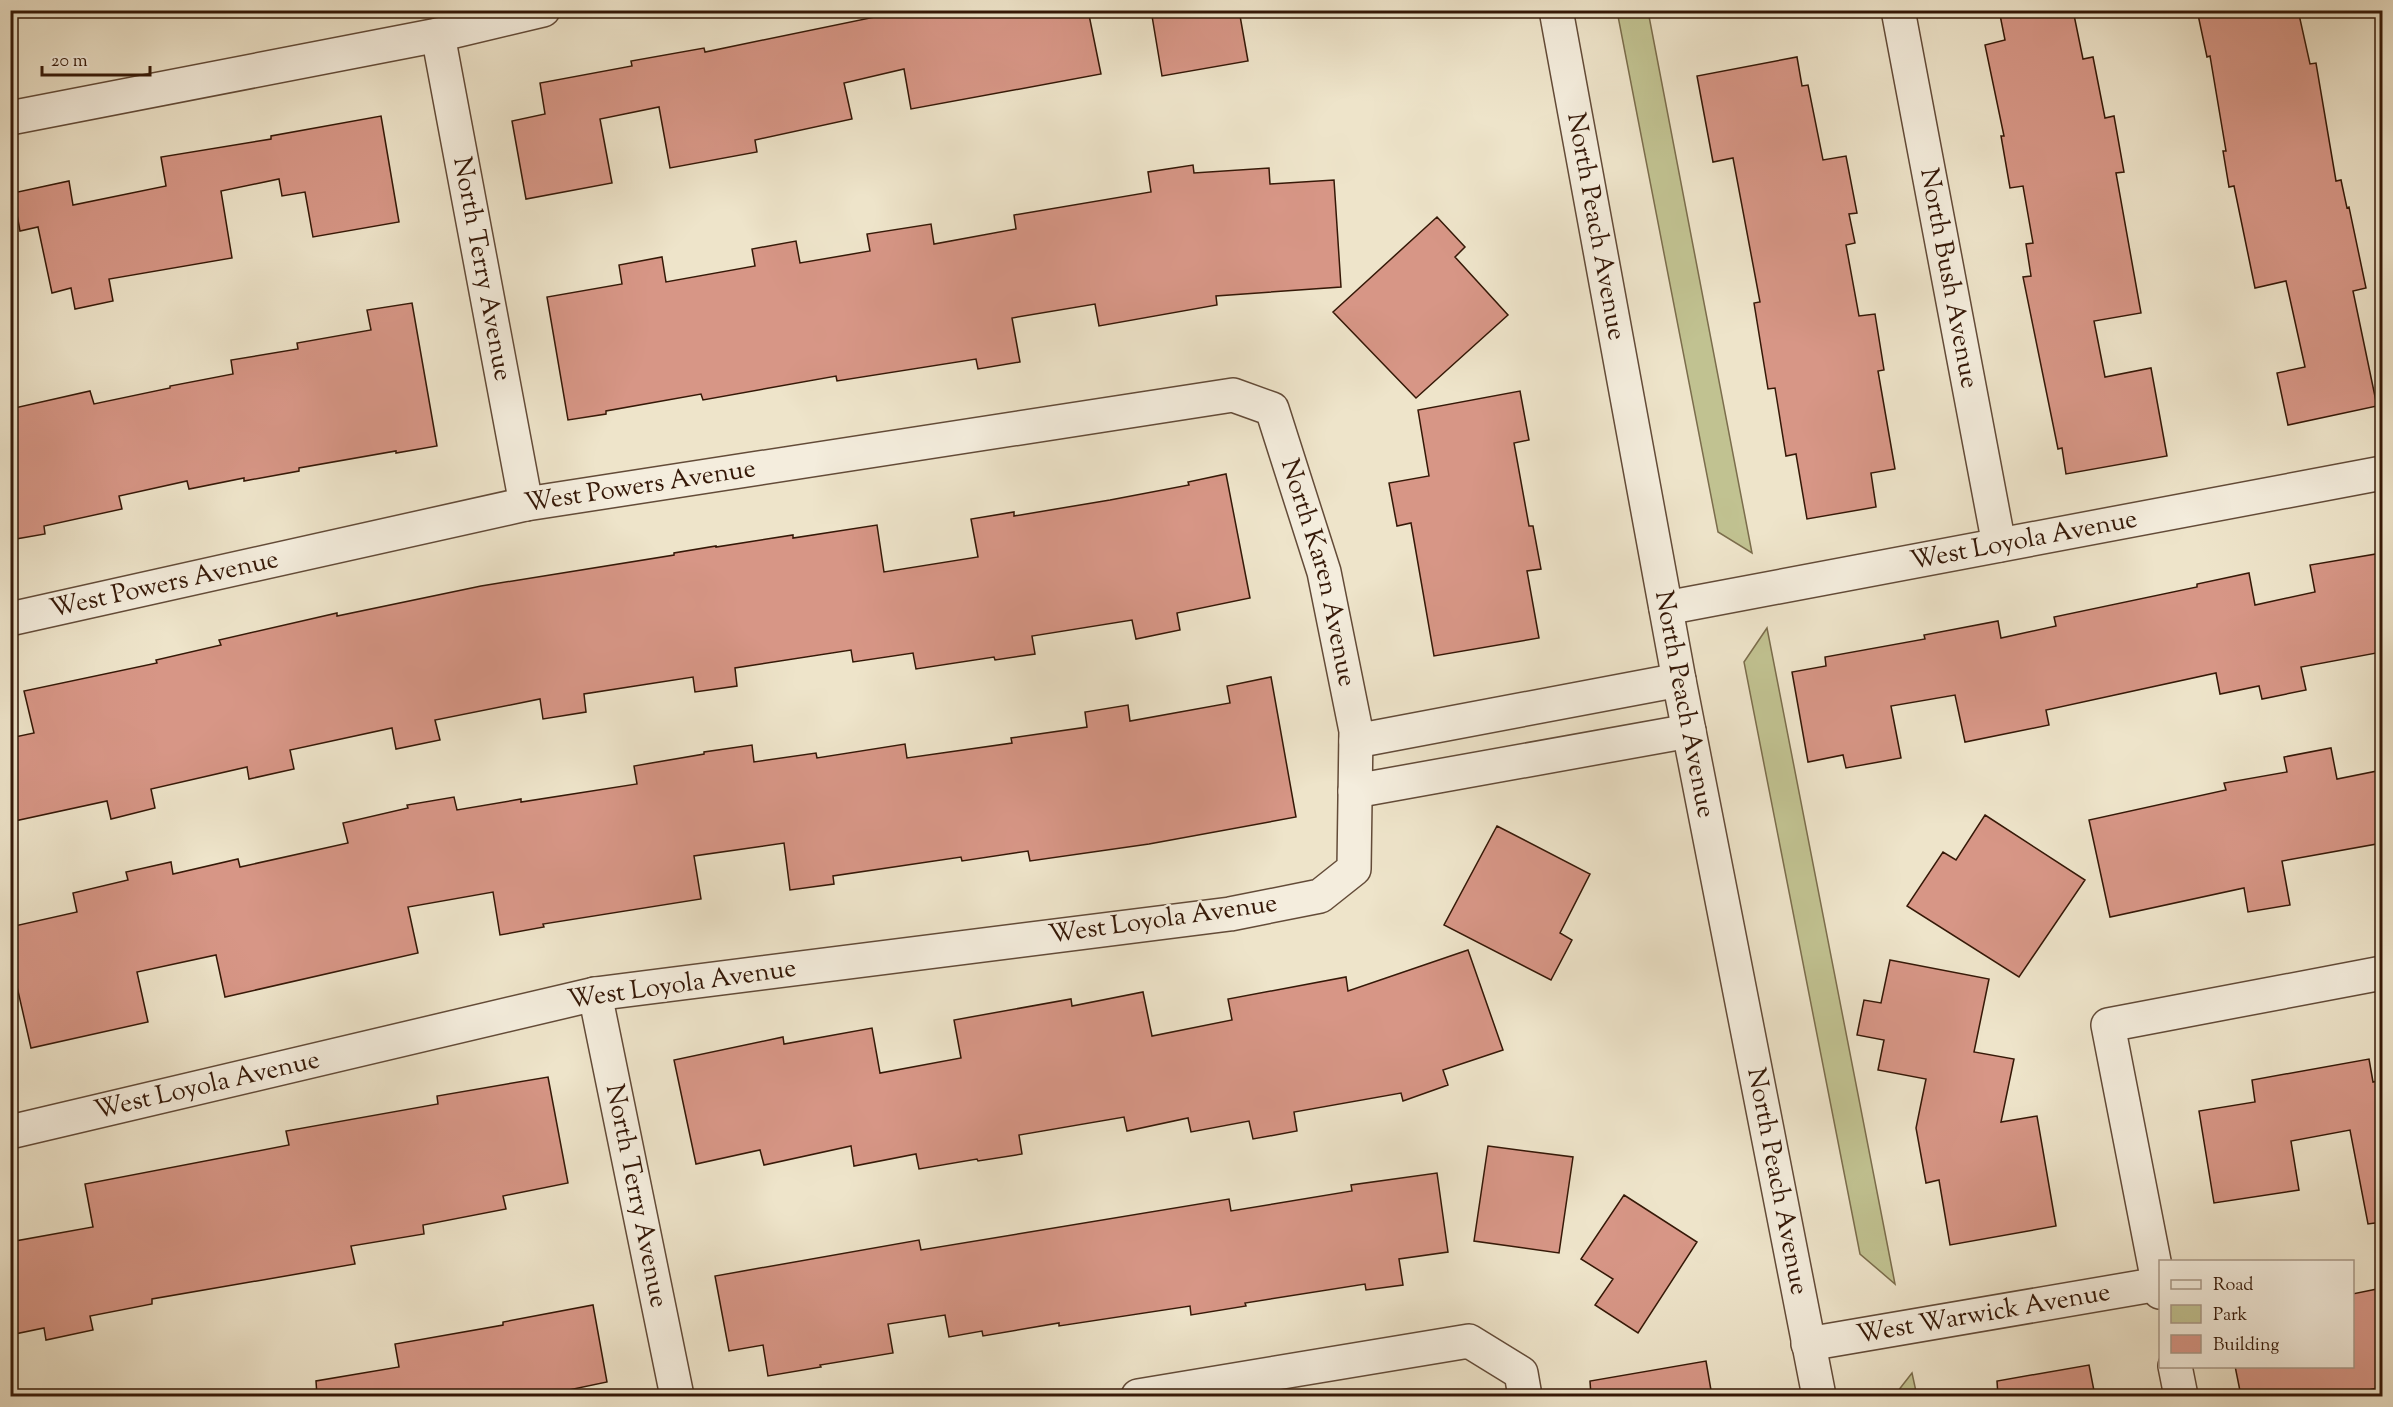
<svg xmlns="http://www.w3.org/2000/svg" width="2393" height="1407" font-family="'Sorts Mill Goudy',serif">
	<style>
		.green { fill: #c1c291; stroke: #7b6d4c; stroke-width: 1.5 }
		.building { fill: #d79686; stroke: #351807; stroke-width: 1.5 }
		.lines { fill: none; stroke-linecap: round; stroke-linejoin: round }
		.minor-casing { stroke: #634b38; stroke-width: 36 }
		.tertiary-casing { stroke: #634b38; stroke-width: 36 }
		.minor { stroke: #f4eddd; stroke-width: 33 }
		.tertiary { stroke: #f4eddd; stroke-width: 33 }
		.labels { text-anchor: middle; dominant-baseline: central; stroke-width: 5; stroke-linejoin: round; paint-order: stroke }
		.street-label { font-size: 26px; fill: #351807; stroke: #f4eddd }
	</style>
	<rect width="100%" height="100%" fill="#eee4ca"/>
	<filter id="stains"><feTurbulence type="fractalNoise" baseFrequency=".00333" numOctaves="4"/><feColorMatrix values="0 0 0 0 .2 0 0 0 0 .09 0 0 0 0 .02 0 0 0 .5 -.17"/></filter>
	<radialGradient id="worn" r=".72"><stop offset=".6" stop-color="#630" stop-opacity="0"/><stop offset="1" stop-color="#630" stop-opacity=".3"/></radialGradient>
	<!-- green -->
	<path class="green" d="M 1617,11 L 1648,11 L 1752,553 L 1718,532 Z
		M 1767,628 L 1895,1284 L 1860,1254 L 1744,662 Z
		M 1912,1373 L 1917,1396 L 1894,1396 Z"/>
	<!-- building -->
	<path class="building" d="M 873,10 L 1088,10 L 1101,74 L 911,109 L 904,69 L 844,83 L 852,119 L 755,140 L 757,152 L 670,168 L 659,107 L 600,119 L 612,183 L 526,199 L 512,121 L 545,114 L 540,83 L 632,66 L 631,61 L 704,48 L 705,52 L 875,17 Z
		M 1151,10 L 1239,10 L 1248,61 L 1162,76 Z
		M 1999,10 L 2073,10 L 2083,59 L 2093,57 L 2105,118 L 2114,116 L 2124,172 L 2116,173 L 2141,313 L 2094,321 L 2105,377 L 2151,368 L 2167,456 L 2066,474 L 2062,448 L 2058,449 L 2023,277 L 2031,276 L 2026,244 L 2033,243 L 2023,186 L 2010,188 L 2001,136 L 2004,136 L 1985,45 L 2005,40 Z
		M 2197,10 L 2298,10 L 2310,64 L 2316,63 L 2336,181 L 2341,180 L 2347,208 L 2349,207 L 2366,288 L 2353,291 L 2377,406 L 2288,425 L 2277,373 L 2305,367 L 2286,281 L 2255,288 L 2234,186 L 2229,187 L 2223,151 L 2226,151 L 2210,56 L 2207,57 Z
		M 1797,57 L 1802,86 L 1808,85 L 1823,160 L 1846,156 L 1857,213 L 1849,214 L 1855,243 L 1846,245 L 1859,316 L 1875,314 L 1884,370 L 1878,371 L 1895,469 L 1871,473 L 1876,507 L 1807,519 L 1796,454 L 1786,456 L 1775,388 L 1768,389 L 1754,303 L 1760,302 L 1733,158 L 1713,162 L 1697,76 Z
		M 381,116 L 399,222 L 313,237 L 305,192 L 282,196 L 279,179 L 221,191 L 232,258 L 109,279 L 113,301 L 75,309 L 71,288 L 52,293 L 38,227 L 20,231 L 13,193 L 69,181 L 73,205 L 166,186 L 161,157 L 271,139 L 271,136 Z
		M 1193,165 L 1194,173 L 1269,168 L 1270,184 L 1334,180 L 1341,287 L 1216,296 L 1217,305 L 1099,326 L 1095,304 L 1012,318 L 1020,362 L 978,369 L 976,359 L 837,381 L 836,376 L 703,400 L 701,394 L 606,411 L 606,414 L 568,420 L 547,297 L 622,284 L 619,265 L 662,257 L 666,282 L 755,266 L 752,249 L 796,241 L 800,263 L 870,251 L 867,234 L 931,224 L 934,244 L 1016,229 L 1014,215 L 1151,192 L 1148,172 Z
		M 1437,217 L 1465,247 L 1455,257 L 1508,315 L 1416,398 L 1333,312 Z
		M 412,303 L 437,446 L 396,453 L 396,451 L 299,468 L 299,471 L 244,481 L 244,478 L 189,489 L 187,481 L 119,496 L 122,509 L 44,526 L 45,534 L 10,540 L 10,409 L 90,391 L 94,404 L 170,388 L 170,386 L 233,374 L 231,360 L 298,349 L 297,343 L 371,330 L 367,310 Z
		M 1520,391 L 1529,440 L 1514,443 L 1529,526 L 1533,526 L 1541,569 L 1527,571 L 1539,638 L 1434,656 L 1411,523 L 1397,526 L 1389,483 L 1429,476 L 1418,410 Z
		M 1226,474 L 1250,598 L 1177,613 L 1180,630 L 1136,639 L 1132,620 L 1032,636 L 1035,654 L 995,660 L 994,657 L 916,669 L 913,653 L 853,662 L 851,650 L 735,668 L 737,686 L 695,692 L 693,677 L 584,694 L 586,712 L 543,719 L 540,699 L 435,720 L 440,740 L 396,749 L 392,728 L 290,750 L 294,769 L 249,779 L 247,767 L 151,789 L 155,808 L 111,819 L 107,801 L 10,822 L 10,738 L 34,733 L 24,691 L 157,663 L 156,660 L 221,645 L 219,640 L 337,613 L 337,616 L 481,586 L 674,555 L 674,553 L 716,546 L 716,547 L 793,535 L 793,538 L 877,525 L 884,572 L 978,557 L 971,519 L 1014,512 L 1014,516 L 1110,500 L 1189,485 L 1188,482 Z
		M 2382,553 L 2382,652 L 2301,667 L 2306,690 L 2262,699 L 2259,686 L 2220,694 L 2216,673 L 2046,710 L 2049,725 L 1965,742 L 1955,695 L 1891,706 L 1901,758 L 1846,768 L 1843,755 L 1808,762 L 1792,672 L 1826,666 L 1825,657 L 1925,639 L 1924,635 L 1998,621 L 2001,638 L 2056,626 L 2054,617 L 2197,587 L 2197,584 L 2249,573 L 2255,605 L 2315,592 L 2310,565 Z
		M 1271,677 L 1296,817 L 1149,844 L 1030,861 L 1028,851 L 962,861 L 961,857 L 833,876 L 834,884 L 790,890 L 784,843 L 694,856 L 701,899 L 543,924 L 544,927 L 500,935 L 493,892 L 408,907 L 418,953 L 225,997 L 216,955 L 137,972 L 148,1022 L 31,1048 L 10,956 L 10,927 L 77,912 L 73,893 L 128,880 L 126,872 L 171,862 L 173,874 L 238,859 L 240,867 L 348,843 L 343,823 L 408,808 L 407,805 L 454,797 L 457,810 L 521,799 L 521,802 L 637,784 L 634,766 L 704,754 L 704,752 L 752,745 L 754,762 L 816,753 L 817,758 L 905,744 L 907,758 L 1012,743 L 1011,738 L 1087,727 L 1085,712 L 1128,705 L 1130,721 L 1230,703 L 1227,686 Z
		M 2331,748 L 2337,779 L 2382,770 L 2382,843 L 2282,861 L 2290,905 L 2248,912 L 2244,888 L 2110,917 L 2089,820 L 2226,790 L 2224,783 L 2287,772 L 2284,757 Z
		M 1985,815 L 2085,880 L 2019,977 L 1907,906 L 1943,852 L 1956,860 Z
		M 1497,826 L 1590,874 L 1560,933 L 1572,940 L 1551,980 L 1444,925 Z
		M 1468,950 L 1503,1050 L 1443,1070 L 1448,1085 L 1403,1101 L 1401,1093 L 1294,1112 L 1297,1131 L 1253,1139 L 1249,1121 L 1191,1132 L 1188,1118 L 1127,1131 L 1124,1117 L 1019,1135 L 1022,1154 L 978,1161 L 977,1159 L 919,1169 L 916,1154 L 854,1166 L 851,1146 L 764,1165 L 760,1150 L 696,1164 L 674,1060 L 783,1037 L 784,1044 L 872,1028 L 880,1073 L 961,1058 L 954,1020 L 1071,999 L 1072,1006 L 1143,992 L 1152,1036 L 1232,1020 L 1228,999 L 1346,977 L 1348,991 Z
		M 1890,960 L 1989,979 L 1974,1052 L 2014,1059 L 2001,1122 L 2037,1116 L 2056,1226 L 1950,1245 L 1939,1180 L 1926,1183 L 1916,1128 L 1926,1079 L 1878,1070 L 1884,1040 L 1857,1035 L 1864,1000 L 1881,1003 Z
		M 2369,1059 L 2373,1082 L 2382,1080 L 2382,1222 L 2368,1224 L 2350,1130 L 2291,1141 L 2299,1190 L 2214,1203 L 2199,1111 L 2255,1102 L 2252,1080 Z
		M 548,1077 L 568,1183 L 503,1196 L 506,1209 L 423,1225 L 424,1234 L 351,1246 L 355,1264 L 152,1299 L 152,1304 L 90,1316 L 93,1330 L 46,1340 L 44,1328 L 10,1335 L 10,1242 L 93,1227 L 85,1184 L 289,1145 L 286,1131 L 438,1104 L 437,1096 Z
		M 1488,1146 L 1573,1157 L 1559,1253 L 1474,1241 Z
		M 1437,1173 L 1448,1252 L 1399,1259 L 1403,1285 L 1366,1290 L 1365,1284 L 1245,1303 L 1246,1306 L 1191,1315 L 1190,1306 L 1059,1326 L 1059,1323 L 983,1336 L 982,1331 L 949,1337 L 945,1315 L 888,1324 L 893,1353 L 820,1365 L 821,1367 L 768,1376 L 763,1345 L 729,1351 L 715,1276 L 919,1240 L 921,1250 L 1229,1199 L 1231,1211 L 1352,1191 L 1351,1185 Z
		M 1624,1195 L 1697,1242 L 1638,1333 L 1595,1305 L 1613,1279 L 1581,1259 Z
		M 2382,1288 L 2382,1387 L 2364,1391 L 2365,1396 L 2241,1396 L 2235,1366 L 2352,1366 L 2352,1294 Z
		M 593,1305 L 607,1382 L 559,1392 L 560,1396 L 317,1396 L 316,1381 L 399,1367 L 395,1344 L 503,1325 L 503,1322 Z
		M 1706,1361 L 1712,1396 L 1591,1396 L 1590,1381 Z
		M 2089,1365 L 2095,1396 L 1998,1396 L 1997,1381 Z"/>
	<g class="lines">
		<!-- minor casing -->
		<g class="minor-casing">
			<g id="minor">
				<path id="s1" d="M 1898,10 L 1999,545"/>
				<path id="s2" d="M 438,35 L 526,504"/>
				<path d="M 10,118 L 438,35 L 543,10"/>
				<path id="s3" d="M 1666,608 L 2382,473"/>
				<path id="s4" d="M 10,619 L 526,504 L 1233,395 L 1272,409 L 1324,572 L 1356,731 L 1354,869 L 1320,896 L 1230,914 L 595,994 L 10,1132"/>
				<path d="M 1356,741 L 1679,680"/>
				<path d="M 1355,791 L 1689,731"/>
				<path id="s5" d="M 595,994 L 677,1396"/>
				<path d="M 2160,1292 L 2108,1025 L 2382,973"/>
				<path id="s6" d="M 1808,1344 L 2159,1284"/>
				<path d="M 2175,1366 L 2181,1396"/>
				<path d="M 1138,1396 L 1469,1341 L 1521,1373 L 1525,1396"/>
			</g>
		</g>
		<!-- tertiary casing -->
		<g class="tertiary-casing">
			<g id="tertiary">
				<path id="s7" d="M 1556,10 L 1679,680 L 1819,1396"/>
			</g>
		</g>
		<!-- minor -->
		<use href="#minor" class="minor"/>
		<!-- tertiary -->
		<use href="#tertiary" class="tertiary"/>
	</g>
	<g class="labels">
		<!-- street labels -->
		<g class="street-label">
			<text stroke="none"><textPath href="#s7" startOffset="220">North Peach Avenue</textPath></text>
			<text stroke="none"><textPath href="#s2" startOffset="238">North Terry Avenue</textPath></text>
			<text stroke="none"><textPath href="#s1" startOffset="273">North Bush Avenue</textPath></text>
			<text stroke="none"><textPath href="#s4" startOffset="644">West Powers Avenue</textPath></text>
			<text stroke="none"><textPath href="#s3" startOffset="364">West Loyola Avenue</textPath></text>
			<text stroke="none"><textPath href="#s4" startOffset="1456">North Karen Avenue</textPath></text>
			<text stroke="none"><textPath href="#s4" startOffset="158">West Powers Avenue</textPath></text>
			<text stroke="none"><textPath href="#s7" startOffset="706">North Peach Avenue</textPath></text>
			<text transform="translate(1163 920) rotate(-8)">West Loyola Avenue</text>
			<text transform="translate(682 985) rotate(-8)">West Loyola Avenue</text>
			<text transform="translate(207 1086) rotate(-13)">West Loyola Avenue</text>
			<text stroke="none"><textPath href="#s7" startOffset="1192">North Peach Avenue</textPath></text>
			<text stroke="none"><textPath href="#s5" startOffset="206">North Terry Avenue</textPath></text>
			<text stroke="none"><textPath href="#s6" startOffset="178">West Warwick Avenue</textPath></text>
		</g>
	</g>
	<!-- margin -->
	<rect width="2393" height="1407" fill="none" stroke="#eee4ca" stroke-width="36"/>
	<rect x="12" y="12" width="2369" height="1383" fill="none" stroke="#351807" stroke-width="3"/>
	<rect x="18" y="18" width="2357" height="1371" fill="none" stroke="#351807" stroke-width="1.5"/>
	<!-- legend -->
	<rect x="2159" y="1260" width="195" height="108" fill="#f4eddd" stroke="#a89887" stroke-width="1.5"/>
	<rect x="2171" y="1280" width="30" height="9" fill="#f4eddd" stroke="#a89887" stroke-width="1.5"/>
	<text x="2213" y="1290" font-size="18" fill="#351807">Road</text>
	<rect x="2171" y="1305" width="30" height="18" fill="#c1c291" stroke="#a89887" stroke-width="1.5"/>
	<text x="2213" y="1320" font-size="18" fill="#351807">Park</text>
	<rect x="2171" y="1335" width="30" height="18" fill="#d79686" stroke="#a89887" stroke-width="1.5"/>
	<text x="2213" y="1350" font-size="18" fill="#351807">Building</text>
	<!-- scale -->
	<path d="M42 66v9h108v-9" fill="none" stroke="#351807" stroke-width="3"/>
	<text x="51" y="66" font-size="18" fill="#351807" stroke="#f4eddd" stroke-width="4.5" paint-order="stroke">20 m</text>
	<rect width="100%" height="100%" filter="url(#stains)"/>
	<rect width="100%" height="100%" fill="url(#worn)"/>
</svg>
